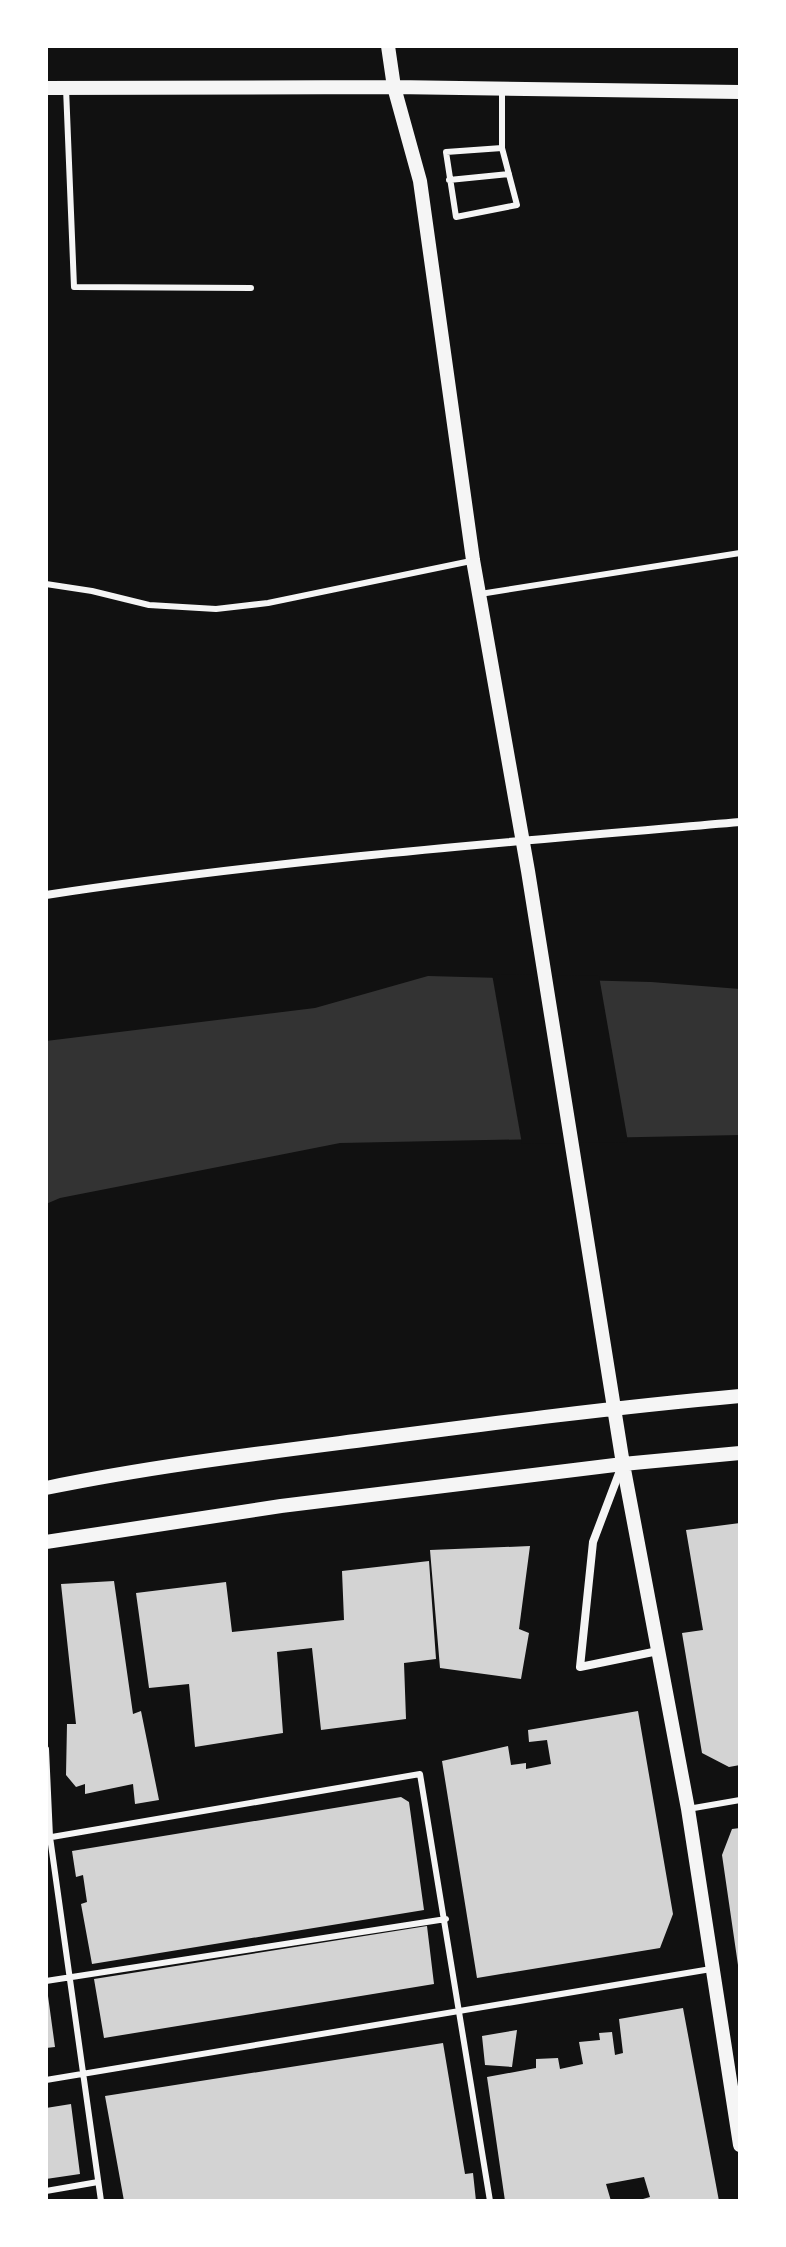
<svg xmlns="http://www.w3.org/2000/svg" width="786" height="2247" font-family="Mulish,sans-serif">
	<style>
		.water { fill: #333 }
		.pier { fill: #111 }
		.building { fill: #d3d3d3 }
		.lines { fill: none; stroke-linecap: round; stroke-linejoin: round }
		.service { stroke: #f5f5f5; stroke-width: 6 }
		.minor { stroke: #f5f5f5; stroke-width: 8 }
		.tertiary { stroke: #f5f5f5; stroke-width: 14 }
	</style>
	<rect width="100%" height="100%" fill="#111"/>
	<!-- water -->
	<path class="water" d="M 428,976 L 651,982 L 740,989 L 740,1135 L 340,1143 L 60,1198 L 46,1204 L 46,1041 L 315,1008 Z"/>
	<!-- pier -->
	<path class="pier" d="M 492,974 L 599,976 L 628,1142 L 522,1144 Z"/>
	<!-- building -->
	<path class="building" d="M 740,1523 L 740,1765 L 729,1767 L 702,1753 L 682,1633 L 703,1630 L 686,1530 Z
		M 530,1546 L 519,1629 L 529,1633 L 521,1679 L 440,1668 L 430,1550 Z
		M 429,1561 L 436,1659 L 404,1663 L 406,1719 L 321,1730 L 312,1648 L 277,1652 L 283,1733 L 195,1747 L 189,1684 L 149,1688 L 136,1593 L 226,1582 L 232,1632 L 344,1620 L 342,1571 Z
		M 114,1581 L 133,1714 L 141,1711 L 159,1800 L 135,1804 L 133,1784 L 85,1794 L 85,1784 L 76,1787 L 66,1775 L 67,1724 L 76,1724 L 61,1584 Z
		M 638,1711 L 673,1914 L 660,1948 L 477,1978 L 442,1761 L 508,1746 L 511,1765 L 526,1763 L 526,1769 L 551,1764 L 547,1740 L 529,1742 L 528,1730 Z
		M 401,1797 L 409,1802 L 424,1910 L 92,1964 L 81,1904 L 87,1902 L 83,1875 L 76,1877 L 72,1851 Z
		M 740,1828 L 740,1965 L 738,1965 L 722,1855 L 732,1829 Z
		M 427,1926 L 434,1984 L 104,2038 L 94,1979 Z
		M 48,1996 L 55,2047 L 46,2048 L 46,1997 Z
		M 683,2008 L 719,2201 L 636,2201 L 650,2197 L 644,2177 L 606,2184 L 611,2201 L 505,2201 L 487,2077 L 536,2068 L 536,2059 L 558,2058 L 560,2069 L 583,2064 L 579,2042 L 600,2040 L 599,2033 L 612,2032 L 615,2055 L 623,2053 L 619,2019 Z
		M 517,2030 L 512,2067 L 485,2065 L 482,2036 Z
		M 443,2043 L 465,2174 L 473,2173 L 476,2201 L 124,2201 L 105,2096 Z
		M 71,2104 L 80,2174 L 46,2179 L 46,2108 Z"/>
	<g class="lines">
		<!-- service -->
		<path class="service" d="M 66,88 L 74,287 L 251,288
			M 502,148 L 517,205 L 456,217 L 446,152 L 502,148 L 502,91
			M 449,180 L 509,174
			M 46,584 L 92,591 L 149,605 L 216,609 L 268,603 L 471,561
			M 480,594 L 740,553
			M 46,1749 L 50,1837 L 101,2201
			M 688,1809 L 740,1800
			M 46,1838 L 420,1774 L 490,2201
			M 46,1981 L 446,1919
			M 46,2080 L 711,1969
			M 46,2191 L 98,2182"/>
		<!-- minor -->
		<path class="minor" d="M 46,895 C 276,860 508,842 740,822
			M 621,1468 L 593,1542 L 580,1667 L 658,1651"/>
		<!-- tertiary -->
		<path class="tertiary" d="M 388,46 L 394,87 L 420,181 L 473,560 L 528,871 L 623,1464 L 688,1809 L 740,2145
			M 46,88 L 394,87 L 740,92
			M 46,1488 C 153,1466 262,1453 371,1439 C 494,1423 617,1407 740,1396
			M 46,1542 L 281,1506 L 623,1464 L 740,1453"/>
	</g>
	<!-- border -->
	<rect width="786" height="2247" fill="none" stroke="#ffffff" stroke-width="96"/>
</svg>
